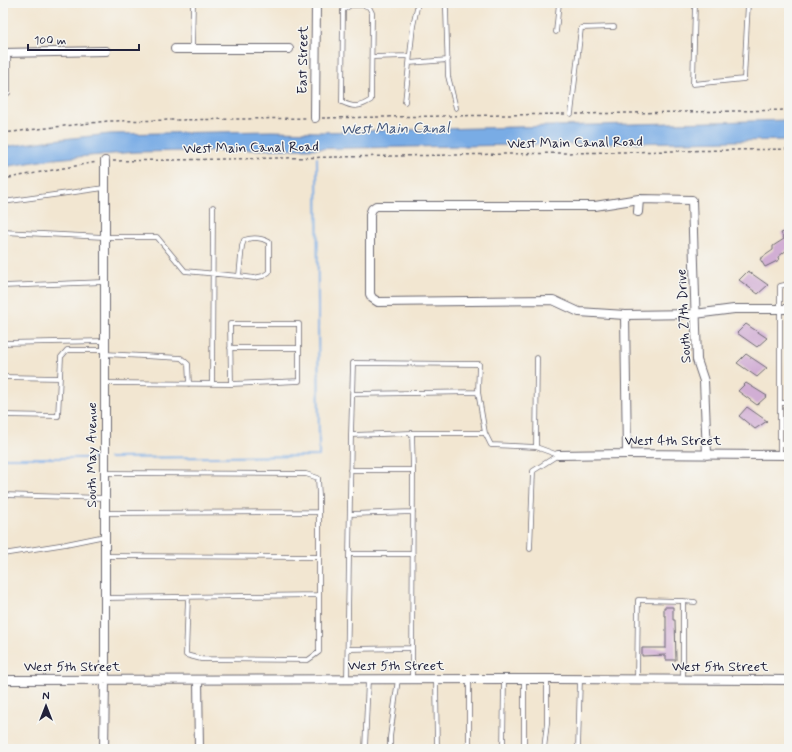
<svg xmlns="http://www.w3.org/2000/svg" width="792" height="752" font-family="Mynerve,sans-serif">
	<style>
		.water { fill: #79ace5; stroke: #4e6790 }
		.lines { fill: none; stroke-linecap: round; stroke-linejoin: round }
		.stream { stroke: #79ace5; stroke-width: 2 }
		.building { fill: #d1aed4 }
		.lane-casing { stroke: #6b6770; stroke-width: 5.5 }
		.street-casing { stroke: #6b6770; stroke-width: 10 }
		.path { stroke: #6b6770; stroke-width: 1.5; stroke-dasharray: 3 3; stroke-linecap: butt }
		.lane { stroke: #fff; stroke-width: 4 }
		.street { stroke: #fff; stroke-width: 8 }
		.labels { text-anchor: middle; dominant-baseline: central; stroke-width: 3; stroke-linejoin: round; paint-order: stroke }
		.street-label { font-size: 14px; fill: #22223b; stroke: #f6f6f2 }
		.water-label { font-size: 15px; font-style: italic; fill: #405276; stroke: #f6f6f2 }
	</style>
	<rect width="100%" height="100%" fill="#f6f6f2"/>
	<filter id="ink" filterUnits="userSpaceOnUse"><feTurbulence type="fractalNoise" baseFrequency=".025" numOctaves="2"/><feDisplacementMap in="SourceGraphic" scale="8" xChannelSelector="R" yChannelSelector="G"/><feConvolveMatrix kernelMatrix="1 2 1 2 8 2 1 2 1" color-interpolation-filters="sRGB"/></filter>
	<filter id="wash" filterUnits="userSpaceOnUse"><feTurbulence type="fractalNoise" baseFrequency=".012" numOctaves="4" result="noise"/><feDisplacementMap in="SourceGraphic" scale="16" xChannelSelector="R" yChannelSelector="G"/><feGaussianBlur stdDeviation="0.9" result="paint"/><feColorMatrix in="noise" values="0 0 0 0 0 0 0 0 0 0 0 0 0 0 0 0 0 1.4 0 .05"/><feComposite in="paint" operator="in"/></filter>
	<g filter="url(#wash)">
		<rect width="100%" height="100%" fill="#f2e6d1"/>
		<!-- water -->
		<path class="water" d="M 789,120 L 789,140 L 136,152 L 53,159 L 3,167 L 3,147 L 53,140 L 110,134 L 271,131 L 322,132 Z"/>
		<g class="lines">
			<!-- stream -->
			<path class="stream" d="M 3,458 L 99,458
				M 109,458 L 319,456 L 317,158"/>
		</g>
		<g id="blocks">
			<!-- building -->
			<path class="building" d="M 789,230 L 789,251 L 788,249 L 778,257 L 779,260 L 765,267 L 760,259 L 773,250 L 773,246 L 784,239 L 781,233 Z
				M 748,271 L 768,285 L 758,294 L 739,280 Z
				M 746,324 L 767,338 L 757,347 L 737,333 Z
				M 746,354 L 767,368 L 757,377 L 737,363 Z
				M 746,383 L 767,396 L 757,405 L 738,391 Z
				M 747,407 L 767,421 L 755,429 L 739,416 Z
				M 664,607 L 673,607 L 673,620 L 675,620 L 676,660 L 666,660 L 666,655 L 642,656 L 642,648 L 666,648 L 666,616 L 664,616 Z"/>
		</g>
	</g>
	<g filter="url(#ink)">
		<use href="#blocks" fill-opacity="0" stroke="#6b6770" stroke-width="1"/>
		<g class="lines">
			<!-- lane casing -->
			<g class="lane-casing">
				<path id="lane" d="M 445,3 L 446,9 L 448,76 L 456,108
					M 695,3 L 693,84 L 744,79 L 748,3
					M 351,5 L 363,5 L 369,7 L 372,13 L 371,100 C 360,107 354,108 342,102 L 343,10 Z
					M 556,32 L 559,3
					M 192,49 L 193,3
					M 8,53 L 8,93
					M 372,57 L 409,56
					M 409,63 L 448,60
					M 405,102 L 413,26 L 418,3
					M 571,114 L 581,28 L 614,27
					M 3,202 L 104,188
					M 3,232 L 104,237 L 157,237 L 185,271 L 239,276 L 254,278 L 263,276 L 269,272 L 269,242 C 260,237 253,237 244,240 L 242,246 L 239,276
					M 3,286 L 104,282
					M 3,343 L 104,341
					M 230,348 L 299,348
					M 105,354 L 181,358 L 188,364 L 189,384
					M 3,377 L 60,378
					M 105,383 L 231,384 L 299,381 L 299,324 L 230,324 L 231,384
					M 212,384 L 213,207
					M 352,394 L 478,392
					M 780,403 L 789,403
					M 3,415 L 58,416 L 61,357 L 67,350 L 104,350
					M 412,433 L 413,470
					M 351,435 L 412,433 L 485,433
					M 780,455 L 780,286 L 789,284
					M 350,470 L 413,470 L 412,679
					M 105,473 L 306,474 L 318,478 L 319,496 L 319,652 L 308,660 L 201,659 L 186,655 L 188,597
					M 3,495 L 105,498
					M 105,513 L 319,512
					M 350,514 L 413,512
					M 530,549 L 533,471 L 558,455 L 536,447 L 537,358
					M 3,554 L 66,544 L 105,536
					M 349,554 L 413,554
					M 105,556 L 319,557
					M 105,598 L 319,595
					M 683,601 L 695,602
					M 348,649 L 412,648
					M 347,679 L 351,435 L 353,363 L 479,364 L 478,392 L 485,433 L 491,445 L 536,447
					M 436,679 L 437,749
					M 469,679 L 469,749
					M 524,679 L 524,749
					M 637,680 L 638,600 L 683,601 L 683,679
					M 365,749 L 368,679
					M 390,749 L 390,737 L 398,679
					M 503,749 L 504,679
					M 544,749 L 547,723 L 547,679
					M 578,749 L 580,679"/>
			</g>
			<!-- street casing -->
			<g class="street-casing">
				<path id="street" d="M 175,49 L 289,49
					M 3,53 L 106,51
					M 315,118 L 316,3
					M 639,199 L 595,206 L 376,206 L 372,209 L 370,214 L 370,294 L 372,298 L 378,302 L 553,300 L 579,312 L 625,315 L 695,314 L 734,309 L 789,309
					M 638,212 L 639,199 L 692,200 L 697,360 L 704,381 L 707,455
					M 625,315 L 627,454
					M 558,455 L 627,454 L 789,455
					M 3,680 L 547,679 L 789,680
					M 198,680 L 199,749
					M 104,749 L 105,680 L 105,161"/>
			</g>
			<!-- path -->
			<path class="path" d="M 576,114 L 789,110
				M 322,118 L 566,114
				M 3,133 L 108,121 L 308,118
				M 113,161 L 789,149
				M 3,179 L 97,162"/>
			<!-- lane -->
			<use href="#lane" class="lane"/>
			<!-- street -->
			<use href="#street" class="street"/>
		</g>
	</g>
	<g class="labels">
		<!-- street labels -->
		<g class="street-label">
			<text transform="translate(303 60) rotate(-89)">East Street</text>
			<text transform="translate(575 143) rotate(-1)">West Main Canal Road</text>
			<text transform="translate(251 148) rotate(-1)">West Main Canal Road</text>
			<text transform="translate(684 316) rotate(-93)">South 27th Drive</text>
			<text x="673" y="441">West 4th Street</text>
			<text transform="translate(92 455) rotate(-90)">South May Avenue</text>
			<text x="396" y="666">West 5th Street</text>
			<text x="72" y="667">West 5th Street</text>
			<text x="720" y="667">West 5th Street</text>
		</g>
		<!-- water labels -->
		<g class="water-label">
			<text transform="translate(395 129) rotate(-1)">West Main Canal</text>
		</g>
	</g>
	<!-- margin -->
	<rect width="792" height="752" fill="none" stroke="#f6f6f2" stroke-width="16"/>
	<!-- north arrow -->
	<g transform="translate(46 706)" stroke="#f6f6f2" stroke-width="3" paint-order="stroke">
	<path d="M0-3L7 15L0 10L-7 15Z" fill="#22223b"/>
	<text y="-6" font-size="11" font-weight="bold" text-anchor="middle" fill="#22223b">N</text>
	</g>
	<!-- scale -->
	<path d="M28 44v6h111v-6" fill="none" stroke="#22223b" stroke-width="2"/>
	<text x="34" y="44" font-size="12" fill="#22223b" stroke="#f6f6f2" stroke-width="3" paint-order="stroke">100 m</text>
</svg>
